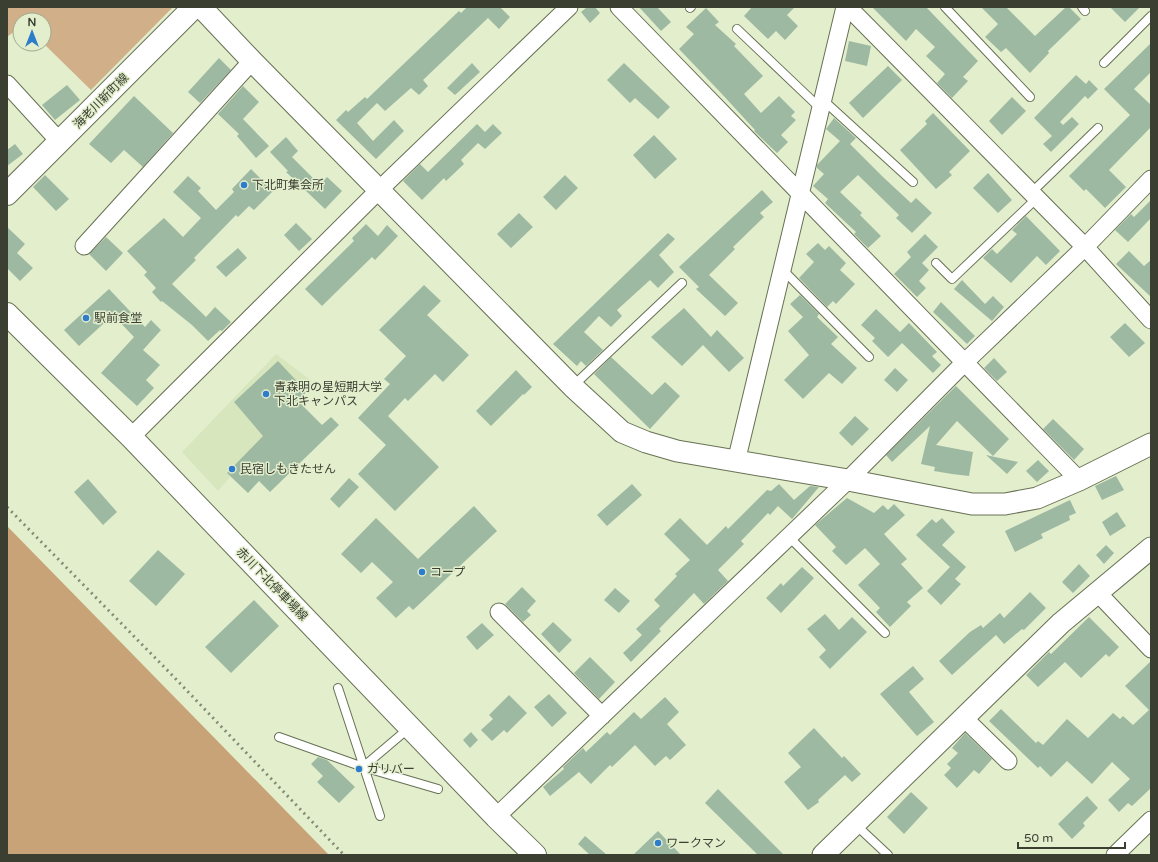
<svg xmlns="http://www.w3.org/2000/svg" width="1158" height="862" font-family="'Varela Round','Noto Sans JP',sans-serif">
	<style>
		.built { fill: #d8e6be }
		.green { fill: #d0af89 }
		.forest { fill: #c8a377 }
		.building { fill: #9db9a1 }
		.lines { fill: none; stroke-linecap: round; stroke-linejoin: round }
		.service-casing { stroke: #677154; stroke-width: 10 }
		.minor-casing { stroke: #677154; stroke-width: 19 }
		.tertiary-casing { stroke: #677154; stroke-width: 23 }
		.secondary-casing { stroke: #677154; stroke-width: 24 }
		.service { stroke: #fff; stroke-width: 8 }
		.minor { stroke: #fff; stroke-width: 17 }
		.tertiary { stroke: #fff; stroke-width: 21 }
		.secondary { stroke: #fff; stroke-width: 22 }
		.rail { stroke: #848b76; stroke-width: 3; stroke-dasharray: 2 4; stroke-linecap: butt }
		.poi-dot { fill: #2d7dcc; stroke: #e3eecd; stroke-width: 1.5 }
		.labels { text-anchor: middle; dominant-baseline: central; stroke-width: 3; stroke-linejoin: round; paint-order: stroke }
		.street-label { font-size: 12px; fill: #3a3f32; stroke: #e3eecd }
		.poi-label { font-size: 12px; fill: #3a3f32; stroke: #e3eecd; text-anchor: start }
	</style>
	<rect width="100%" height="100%" fill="#e3eecd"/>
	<!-- built -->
	<path class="built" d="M 276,354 L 312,381 L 218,491 L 182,452 Z"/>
	<!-- green -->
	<path class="green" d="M 7,7 L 173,7 L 91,90 L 44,44 L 44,20 L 20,20 L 20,27 L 7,37 Z"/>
	<!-- forest -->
	<path class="forest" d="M 7,526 L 329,855 L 7,855 Z"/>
	<!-- building -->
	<path class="building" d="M 467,7 L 500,7 L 510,17 L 499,29 L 488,18 L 423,80 L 428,86 L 419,95 L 411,88 L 385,111 L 377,103 L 357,123 L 373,141 L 394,120 L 404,131 L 376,159 L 336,120 L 346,110 L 348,112 L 365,97 L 367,99 L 459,11 L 461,13 Z
		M 587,7 L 595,7 L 600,13 L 590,23 L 581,12 Z
		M 639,7 L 657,7 L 671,22 L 661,31 Z
		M 752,7 L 795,7 L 787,15 L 798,26 L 785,40 L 776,31 L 768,39 L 744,16 Z
		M 872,7 L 926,7 L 978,61 L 963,77 L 968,81 L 952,98 L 937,83 L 945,74 L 926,56 L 935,47 L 916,29 L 906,41 Z
		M 981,7 L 1006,7 L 1035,36 L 1066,7 L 1069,7 L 1081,19 L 1048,51 L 1049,53 L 1030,73 L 1006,48 L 1001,52 L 985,37 L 998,24 Z
		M 1110,7 L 1140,7 L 1125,22 Z
		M 706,8 L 719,22 L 715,25 L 736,44 L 734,46 L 763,76 L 744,94 L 761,113 L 779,96 L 795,112 L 791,116 L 796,120 L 781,135 L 788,142 L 777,153 L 754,131 L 755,130 L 721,93 L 679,49 L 694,34 L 686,27 Z
		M 849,41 L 871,46 L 867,66 L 845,61 Z
		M 1151,43 L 1151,72 L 1134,89 L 1151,105 L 1151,127 L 1109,170 L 1126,187 L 1105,208 L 1086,189 L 1084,191 L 1069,176 L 1130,115 L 1104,89 Z
		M 219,58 L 231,70 L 200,103 L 188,92 Z
		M 472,63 L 480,72 L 455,95 L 447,88 Z
		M 624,63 L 670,107 L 658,119 L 635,98 L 630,103 L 607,80 Z
		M 888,66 L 902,80 L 863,118 L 849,103 Z
		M 1076,75 L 1086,84 L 1089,80 L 1098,89 L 1088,99 L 1085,96 L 1060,122 L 1063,125 L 1072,117 L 1079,124 L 1051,152 L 1043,144 L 1052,136 L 1034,118 Z
		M 67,85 L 80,100 L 55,120 L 42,105 Z
		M 243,86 L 259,102 L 243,119 L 269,146 L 256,158 L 237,136 L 239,134 L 218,114 Z
		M 134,96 L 173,133 L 143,167 L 124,150 L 111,163 L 89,144 Z
		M 1012,97 L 1026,111 L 1002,135 L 989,121 Z
		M 933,113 L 970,151 L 949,172 L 952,175 L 936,189 L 900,150 L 927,124 L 925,121 Z
		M 834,118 L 856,138 L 850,144 L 883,177 L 911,203 L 916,198 L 932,213 L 912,233 L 896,218 L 899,215 L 858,175 L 840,192 L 862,213 L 860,215 L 881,236 L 868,248 L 854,234 L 856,232 L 825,203 L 828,199 L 813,186 L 824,174 L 817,168 L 817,165 L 840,141 L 826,129 Z
		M 477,124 L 485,132 L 493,124 L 502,133 L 485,149 L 478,143 L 461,160 L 464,164 L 446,181 L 444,178 L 422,200 L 403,181 L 420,164 L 428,172 Z
		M 654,135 L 677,159 L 655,179 L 633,155 Z
		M 286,137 L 298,151 L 292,157 L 320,185 L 327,177 L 342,191 L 325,209 L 286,172 L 288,171 L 270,152 Z
		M 15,144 L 23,154 L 7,166 L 7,150 Z
		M 251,169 L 273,191 L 254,210 L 249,206 L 238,217 L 236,215 L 194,258 L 196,260 L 172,284 L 206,317 L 215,307 L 231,322 L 222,331 L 220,330 L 208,341 L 192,325 L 162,301 L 161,302 L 152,292 L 156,288 L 144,275 L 147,272 L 127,251 L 164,218 L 183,237 L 201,218 L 173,192 L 188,176 L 201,188 L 198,191 L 216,210 L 234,192 L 232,189 Z
		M 988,173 L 1012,200 L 998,213 L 973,188 Z
		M 45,175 L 69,199 L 56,211 L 33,187 Z
		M 565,175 L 578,188 L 556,210 L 543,197 Z
		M 762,190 L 773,202 L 760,213 L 764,217 L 733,247 L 735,249 L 709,275 L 738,303 L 725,316 L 696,289 L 699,287 L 679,267 Z
		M 1151,200 L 1151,218 L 1128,242 L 1115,230 L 1131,214 L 1134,217 Z
		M 519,213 L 533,227 L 511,248 L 497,234 Z
		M 1026,216 L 1060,251 L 1046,265 L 1037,256 L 1011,283 L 983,258 L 992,249 L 997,254 L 1017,234 L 1012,230 Z
		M 296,223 L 312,239 L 299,251 L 284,235 Z
		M 366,224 L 378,236 L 387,225 L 398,236 L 375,260 L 372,257 L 322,306 L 305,289 L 354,241 L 352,238 Z
		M 7,227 L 25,244 L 17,253 L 33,268 L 20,281 L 7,268 Z
		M 668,233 L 675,239 L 659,255 L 674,272 L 658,288 L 650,280 L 617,310 L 622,316 L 611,327 L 599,316 L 584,332 L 603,350 L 586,366 L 581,361 L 577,366 L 553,344 Z
		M 925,234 L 938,247 L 922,263 L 929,270 L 919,281 L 926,288 L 917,297 L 894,274 L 911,257 L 907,252 Z
		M 106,237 L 123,253 L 106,271 L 89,254 Z
		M 818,243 L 825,250 L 829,246 L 846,263 L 840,270 L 855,284 L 836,304 L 833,301 L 827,307 L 799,278 L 814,262 L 806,254 Z
		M 238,248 L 247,258 L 226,277 L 216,267 Z
		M 1129,251 L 1144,266 L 1151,260 L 1151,297 L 1116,264 Z
		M 962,280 L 985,304 L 993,296 L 1004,307 L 992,321 L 954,289 Z
		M 424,285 L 441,301 L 427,315 L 469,355 L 443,382 L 435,374 L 408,401 L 405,398 L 388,416 L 439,467 L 395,511 L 358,474 L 386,445 L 358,418 L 390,384 L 384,379 L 406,356 L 379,330 Z
		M 109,289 L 145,327 L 151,320 L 161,330 L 143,350 L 160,365 L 146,380 L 154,388 L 137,406 L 101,373 L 134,337 L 113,315 L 79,346 L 64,330 Z
		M 800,295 L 819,314 L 817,317 L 838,337 L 831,344 L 857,368 L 842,384 L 829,373 L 803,399 L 784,380 L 809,355 L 788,331 L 803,317 L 790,304 Z
		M 941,302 L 975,336 L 967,344 L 933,312 Z
		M 684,308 L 711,337 L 717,330 L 744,358 L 729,372 L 703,345 L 682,366 L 651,337 Z
		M 876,309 L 900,332 L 909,323 L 937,352 L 932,356 L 941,365 L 933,373 L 902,343 L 888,357 L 872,341 L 875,338 L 861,325 Z
		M 1125,323 L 1145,343 L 1129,357 L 1110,337 Z
		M 611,357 L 652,395 L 665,382 L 680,396 L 650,429 L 594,374 Z
		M 994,358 L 1007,372 L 997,381 L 984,368 Z
		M 278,361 L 307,392 L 297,400 L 322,425 L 331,417 L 339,425 L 270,492 L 259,481 L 248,493 L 227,473 L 263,436 L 234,402 Z
		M 895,368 L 908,380 L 897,392 L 884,380 Z
		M 516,370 L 532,387 L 524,395 L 523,394 L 491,426 L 476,411 Z
		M 956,386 L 1009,439 L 993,456 L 957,421 L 936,445 L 973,452 L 969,476 L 952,474 L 934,471 L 935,467 L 921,464 L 930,426 L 892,462 L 886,455 Z
		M 855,416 L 869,429 L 852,446 L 839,433 Z
		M 1053,419 L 1084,449 L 1074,460 L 1043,429 Z
		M 986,455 L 1018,462 L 1007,474 Z
		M 1038,460 L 1049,471 L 1037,482 L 1026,471 Z
		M 1116,476 L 1124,490 L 1102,500 L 1095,486 Z
		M 349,478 L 359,487 L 339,508 L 330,499 Z
		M 88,479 L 117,512 L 103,525 L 74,492 Z
		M 632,484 L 642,495 L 607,526 L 597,515 Z
		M 779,484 L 794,500 L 810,486 L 819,487 L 792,519 L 778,506 L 770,515 L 768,513 L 741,541 L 744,544 L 718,570 L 728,581 L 704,604 L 694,593 L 659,629 L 661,631 L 631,662 L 623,653 L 642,635 L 636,629 L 660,606 L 654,600 L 677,576 L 675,574 L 690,560 L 664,534 L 680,518 L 707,545 L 726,526 L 728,529 L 767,490 L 771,491 Z
		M 847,498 L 874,513 L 883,505 L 888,510 L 894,504 L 905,515 L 884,534 L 907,559 L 901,564 L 923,588 L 907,602 L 911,606 L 890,627 L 876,612 L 880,608 L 858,585 L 880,564 L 865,548 L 846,565 L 832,551 L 836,547 L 815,525 Z
		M 1070,500 L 1076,513 L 1069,516 L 1070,520 L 1041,534 L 1043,538 L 1015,552 L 1005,531 Z
		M 474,506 L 497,531 L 413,610 L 409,606 L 396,618 L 376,598 L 393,582 L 372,562 L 361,573 L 341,554 L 376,518 L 418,559 Z
		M 1117,512 L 1126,526 L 1110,536 L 1102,522 Z
		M 942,518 L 955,532 L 942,545 L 966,567 L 955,579 L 961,584 L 941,605 L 927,591 L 950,567 L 916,535 L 932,519 L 936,523 Z
		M 1106,545 L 1114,553 L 1104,564 L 1096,555 Z
		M 158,550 L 185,574 L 156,606 L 129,581 Z
		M 1079,564 L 1090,576 L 1073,593 L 1062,582 Z
		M 802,567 L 814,578 L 781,613 L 766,598 L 781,583 L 783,586 Z
		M 522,587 L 536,601 L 527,611 L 531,615 L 523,622 L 505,604 Z
		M 615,588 L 630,601 L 619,613 L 604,600 Z
		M 1030,592 L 1046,608 L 1024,630 L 1022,629 L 1004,644 L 996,635 L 952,675 L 939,661 L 970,632 L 981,625 L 983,628 L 1000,613 L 1004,618 Z
		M 254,600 L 279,626 L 231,673 L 205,647 Z
		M 825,614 L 839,630 L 852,617 L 867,632 L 830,669 L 819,657 L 826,650 L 807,629 Z
		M 1089,617 L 1119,647 L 1109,657 L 1106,654 L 1081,678 L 1065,662 L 1038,687 L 1026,675 L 1049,652 L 1051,654 Z
		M 553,622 L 572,640 L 559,653 L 541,634 Z
		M 482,623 L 494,635 L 477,650 L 466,637 Z
		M 590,657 L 615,682 L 599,699 L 574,673 Z
		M 1151,661 L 1151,788 L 1132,806 L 1128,803 L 1119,812 L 1108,800 L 1130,779 L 1112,762 L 1092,784 L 1067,761 L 1051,777 L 1040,766 L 1038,768 L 989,721 L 1001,709 L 1036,743 L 1038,741 L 1043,745 L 1067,719 L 1088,738 L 1113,713 L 1120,719 L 1123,716 L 1133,725 L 1149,710 L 1125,686 Z
		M 913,666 L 924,679 L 909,692 L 934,722 L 917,736 L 880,694 Z
		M 549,694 L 567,713 L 552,727 L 534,707 Z
		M 509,695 L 527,713 L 507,733 L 504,730 L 492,741 L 481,730 L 493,719 L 489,715 Z
		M 665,697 L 679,712 L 667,724 L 686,745 L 670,760 L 666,756 L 655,766 L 635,745 L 612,767 L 610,765 L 591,784 L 579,772 L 550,796 L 543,787 L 564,769 L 563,767 L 583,748 L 586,752 L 607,732 L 610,735 L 634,712 L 641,719 Z
		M 814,728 L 842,758 L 844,756 L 861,774 L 852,782 L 845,775 L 818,800 L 819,802 L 808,810 L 784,782 L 801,767 L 788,753 Z
		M 471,732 L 478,740 L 470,748 L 463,740 Z
		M 965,733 L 992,759 L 979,774 L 974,770 L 957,788 L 944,775 L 951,768 L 947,764 L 958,753 L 952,748 Z
		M 318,757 L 327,760 L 355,787 L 339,803 L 317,782 L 323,776 L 311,764 Z
		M 718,789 L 784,855 L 758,855 L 705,803 Z
		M 911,792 L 928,808 L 904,834 L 887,817 Z
		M 1087,796 L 1098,808 L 1083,823 L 1085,826 L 1072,839 L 1058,824 Z
		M 658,831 L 681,855 L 633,855 Z
		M 585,836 L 607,855 L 590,855 L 578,844 Z"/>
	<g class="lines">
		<!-- service casing -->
		<g class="service-casing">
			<path id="service" d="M 945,7 L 1030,97
				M 1082,7 L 1085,11
				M 690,8 L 691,7
				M 737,29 L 821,109
				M 1104,63 L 1151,16
				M 823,100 L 913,182
				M 1031,193 L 1098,128
				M 936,263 L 952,279 L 1036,199
				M 783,270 L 869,357
				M 573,386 L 682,283
				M 789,537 L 885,633
				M 338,688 L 380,816
				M 279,737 L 363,767 L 438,789
				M 363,767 L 409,728
				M 856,825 L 888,855"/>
		</g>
		<!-- minor casing -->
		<g class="minor-casing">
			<path id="minor" d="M 619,7 L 1079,480
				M 848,7 L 1085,247 L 1151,320
				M 7,84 L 60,142
				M 84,246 L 252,61
				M 131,437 L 379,190 L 569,7
				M 736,462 L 845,7
				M 1097,592 L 1151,649
				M 499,612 L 602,716
				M 964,718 L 1008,761
				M 496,817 L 848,480 L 964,363 L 1085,247 L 1151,179
				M 1115,855 L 1151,820"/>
		</g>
		<!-- tertiary casing -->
		<g class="tertiary-casing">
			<path id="tertiary" d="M 201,7 L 252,61 L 573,387 L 622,432 L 646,442 L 677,451 L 848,480 L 972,504 L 1005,504 L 1037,498 L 1079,480 L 1151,444
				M 823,855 L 1061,623 L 1151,548"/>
		</g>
		<!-- secondary casing -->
		<g class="secondary-casing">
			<path id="secondary" d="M 7,194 L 194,7
				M 7,314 L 131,437 L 496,817 L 535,855"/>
		</g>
		<!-- service -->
		<use href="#service" class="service"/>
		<!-- minor -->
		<use href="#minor" class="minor"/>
		<!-- tertiary -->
		<use href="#tertiary" class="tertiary"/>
		<!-- secondary -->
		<use href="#secondary" class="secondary"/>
		<!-- rail -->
		<path class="rail" d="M 7,507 L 171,674 L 344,855"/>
	</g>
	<!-- markers -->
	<g class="poi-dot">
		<circle cx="244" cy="185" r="4"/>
		<circle cx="86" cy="318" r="4"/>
		<circle cx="266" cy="394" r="4"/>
		<circle cx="232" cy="469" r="4"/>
		<circle cx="422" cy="572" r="4"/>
		<circle cx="359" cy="769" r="4"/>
		<circle cx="658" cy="843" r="4"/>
	</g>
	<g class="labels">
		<!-- street labels -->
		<g class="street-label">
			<text transform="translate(101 101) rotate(-45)">海老川新町線</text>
			<text transform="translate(272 584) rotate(46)">赤川下北停車場線</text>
		</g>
		<!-- poi labels -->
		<g class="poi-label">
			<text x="252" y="185">下北町集会所</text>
			<text x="94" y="318">駅前食堂</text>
			<text x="274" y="387">青森明の星短期大学<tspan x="274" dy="14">下北キャンパス</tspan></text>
			<text x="240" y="469">民宿しもきたせん</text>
			<text x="430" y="572">コープ</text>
			<text x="367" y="769">ガリバー</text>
			<text x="666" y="843">ワークマン</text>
		</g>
	</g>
	<!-- border -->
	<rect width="1158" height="862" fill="none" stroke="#3a3f32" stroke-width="16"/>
	<!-- north arrow -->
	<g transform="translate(32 32)"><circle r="19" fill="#e3eecd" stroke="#9fa88f"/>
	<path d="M0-3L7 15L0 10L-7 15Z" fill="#2d7dcc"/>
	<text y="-6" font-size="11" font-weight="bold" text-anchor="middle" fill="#3a3f32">N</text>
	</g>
	<!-- scale -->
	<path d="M1018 842v6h107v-6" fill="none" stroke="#3a3f32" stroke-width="2"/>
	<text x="1024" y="842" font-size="12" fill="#3a3f32" stroke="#e3eecd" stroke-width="3" paint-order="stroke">50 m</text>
</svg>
